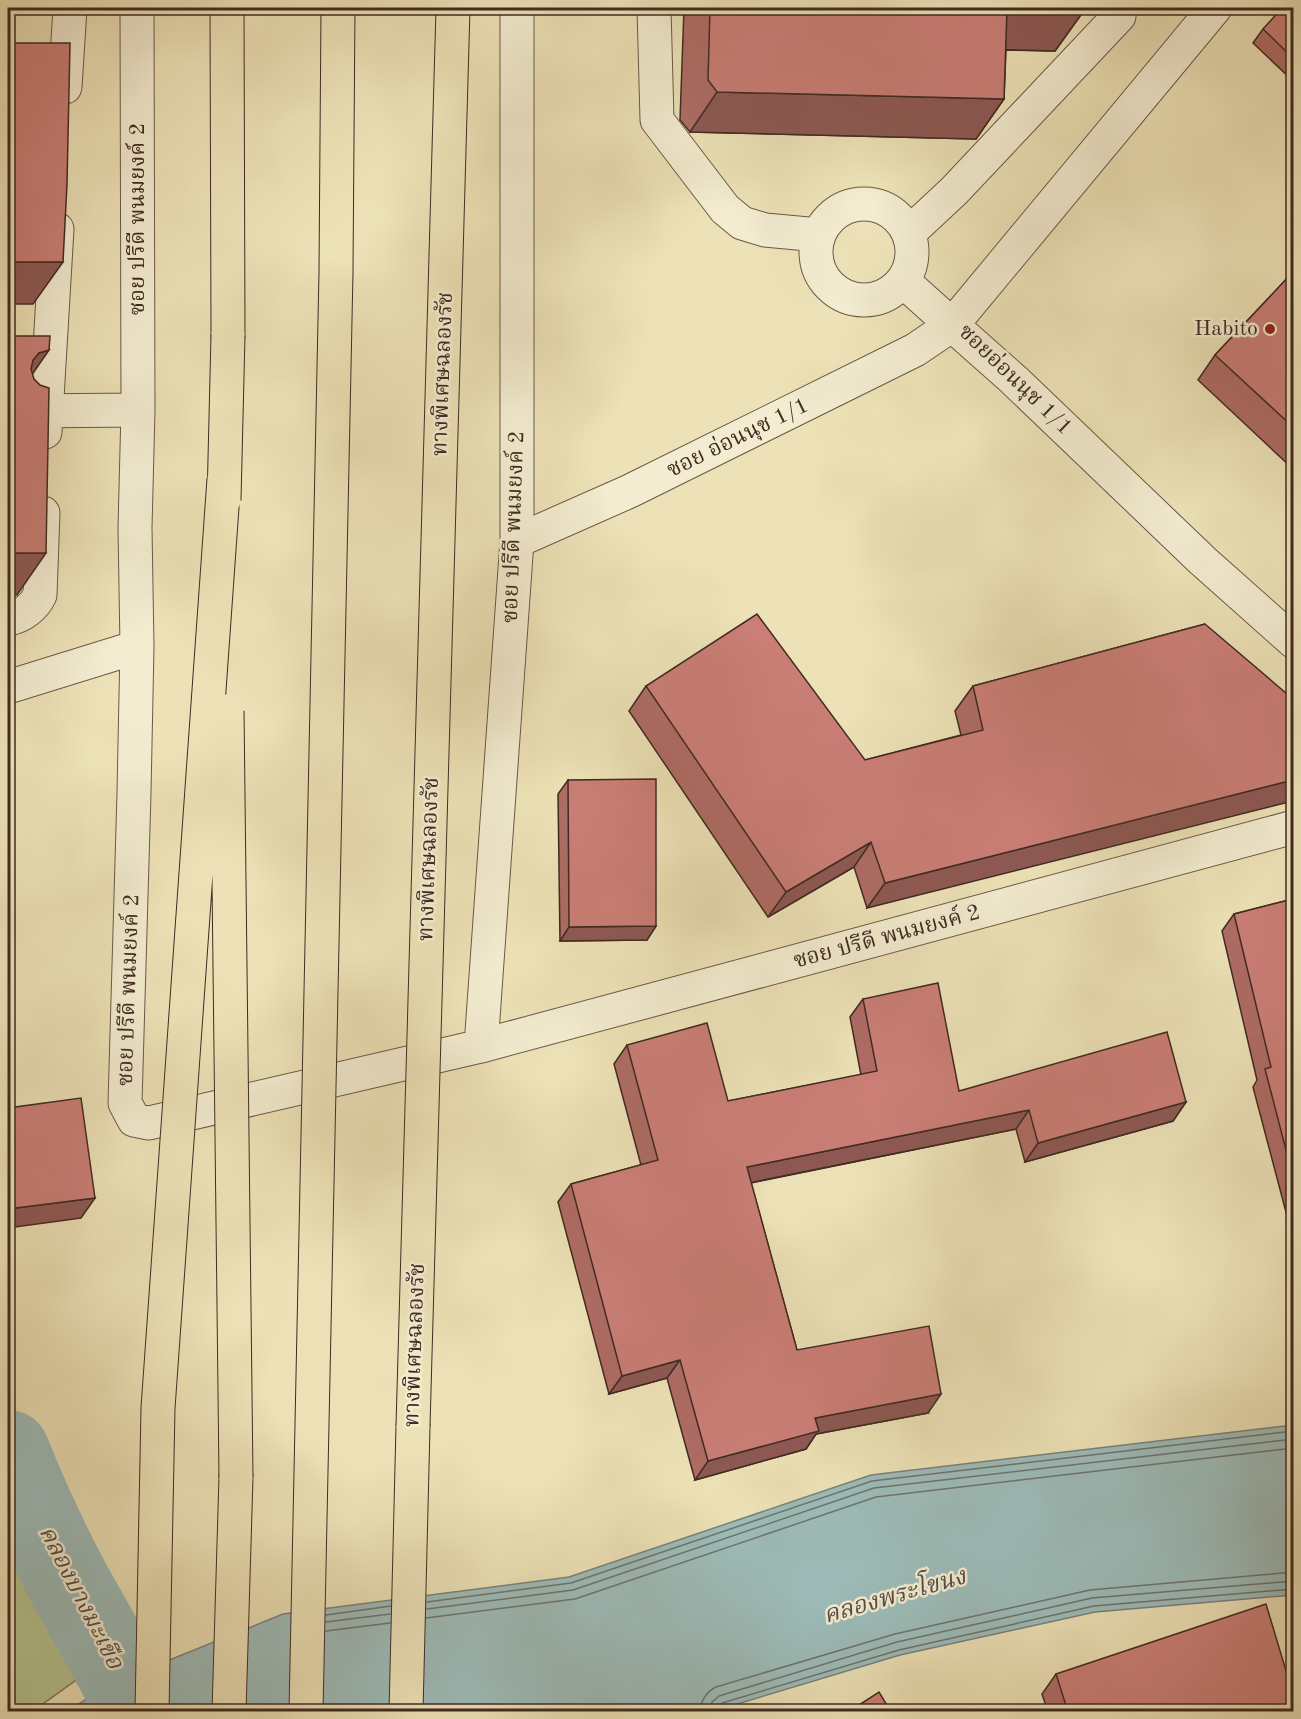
<svg xmlns="http://www.w3.org/2000/svg" width="1301" height="1719" font-family="'Old Standard TT','Noto Serif Thai',serif">
	<style>
		.green { fill: #b6c490; stroke: #7b7759; stroke-width: 1.5 }
		.water { fill: #9dbcb9; stroke: #78827d; stroke-width: 1.5 }
		.lines { fill: none; stroke-linecap: round; stroke-linejoin: round }
		.shore { stroke: #6e736e; stroke-width: 1.5 }
		.river { stroke: #9dbcb9; stroke-width: 84 }
		.minor-casing { stroke: #6b5847; stroke-width: 35 }
		.highway-casing { stroke: #402a22; stroke-width: 35 }
		.minor { stroke: #f3ecd0; stroke-width: 33 }
		.highway { stroke: #ede2b7; stroke-width: 33 }
		.highway-bridge-casing { stroke: #402a22; stroke-width: 35; stroke-linecap: butt }
		.highway-bridge { stroke: #ede2b7; stroke-width: 33 }
		.wall { fill: #ae6c65; stroke: #402a22; stroke-width: 1.5 }
		.shaded-wall { fill: #8d5853; stroke: #402a22; stroke-width: 1.5 }
		.building { fill: #ca7e76; stroke: #402a22; stroke-width: 1.5 }
		.poi-dot { fill: #8f2418; stroke: #f3ecd0; stroke-width: 2 }
		.labels { text-anchor: middle; dominant-baseline: central; stroke-width: 5; stroke-linejoin: round; paint-order: stroke }
		.street-label { font-size: 22px; fill: #402a22; stroke: #f3ecd0 }
		.poi-label { font-size: 22px; fill: #402a22; stroke: #f3ecd0; text-anchor: end }
		.water-label { font-size: 24px; font-style: italic; fill: #574e48; stroke: #f3ecd0 }
	</style>
	<rect width="100%" height="100%" fill="#ede2b7"/>
	<filter id="stains"><feTurbulence type="fractalNoise" baseFrequency=".00333" numOctaves="4"/><feColorMatrix values="0 0 0 0 .2 0 0 0 0 .09 0 0 0 0 .02 0 0 0 .5 -.17"/></filter>
	<radialGradient id="worn" r=".72"><stop offset=".6" stop-color="#630" stop-opacity="0"/><stop offset="1" stop-color="#630" stop-opacity=".3"/></radialGradient>
	<!-- green -->
	<path class="green" d="M 26,1555 L 86,1673 L 33,1711 L 8,1711 L 8,1565 Z"/>
	<!-- water -->
	<path class="water" d="M 1293,1425 L 1293,1595 L 1095,1612 L 900,1655 L 714,1711 L 67,1712 L 151,1656 L 167,1661 L 283,1614 L 569,1577 L 871,1475 Z"/>
	<g class="lines">
		<!-- shore -->
		<path class="shore" d="M 427,1602 L 571,1583 L 872,1481 L 1294,1431
			M 427,1609 L 573,1590 L 874,1488 L 1294,1439
			M 326,1615 L 391,1606
			M 426,1618 L 575,1599 L 876,1497 L 1294,1448
			M 326,1622 L 390,1614
			M 326,1631 L 390,1623
			M 77,1712 L 135,1673
			M 700,1712 C 701,1700 706,1692 716,1687 L 895,1634 L 1090,1590 L 1294,1572
			M 710,1712 L 712,1702 L 719,1696 L 897,1642 L 1092,1598 L 1294,1581
			M 717,1712 L 718,1706 L 722,1703 L 899,1650 L 1094,1606 L 1294,1589"/>
		<!-- river -->
		<path class="river" d="M 8,1452 C 25,1496 46,1540 68,1582 C 92,1625 117,1667 139,1712"/>
		<!-- minor casing -->
		<g class="minor-casing">
			<path id="minor" d="M 137,8 L 138,410 L 135,528 L 137,647 L 134,793 L 125,1103 L 134,1120 L 149,1123 L 481,1046 L 517,541 L 517,8
				M 654,8 L 657,120 L 725,209 L 742,223 L 765,230 L 819,235
				M 1215,8 L 952,325 L 1014,380 L 1203,561 L 1294,642
				M 65,87 L 70,8
				M816 252a48 48 0 1 1 96 0a48 48 0 1 1-96 0Z
				M 909,233 L 954,191 L 1119,16 L 1118,8
				M 24,411 L 138,410
				M 45,432 L 57,229
				M 517,541 L 630,491 L 915,350 L 952,325 L 903,281
				M 8,619 C 22,617 34,607 40,595 L 43,513
				M 8,687 L 137,647
				M 481,1046 L 1294,827"/>
		</g>
		<!-- highway casing -->
		<g class="highway-casing">
			<path id="highway" d="M 227,8 L 228,335
				M 229,1712 L 236,1477
				M 406,1712 L 413,1426"/>
		</g>
		<!-- minor -->
		<use href="#minor" class="minor"/>
		<!-- highway -->
		<use href="#highway" class="highway"/>
		<!-- highway-bridge casing -->
		<g class="highway-bridge-casing">
			<path id="highway-bridge" d="M 224,500 L 228,335
				M 227,711 L 236,1477
				M 413,1426 L 453,8
				M 152,1712 L 158,1408 L 224,479
				M 306,1712 L 336,272 L 338,8"/>
		</g>
		<!-- highway-bridge -->
		<use href="#highway-bridge" class="highway-bridge"/>
	</g>
	<!-- wall -->
	<path class="wall" d="M 684,8 L 1083,8 L 1083,12 L 1055,51 L 1006,50 L 1004,99 L 976,139 L 690,132 L 680,120 Z
		M 1293,8 L 1293,81 L 1253,43 L 1263,29 Z
		M 1293,272 L 1293,469 L 1198,380 L 1215,355 Z
		M 1205,624 L 867,908 L 854,867 L 768,917 L 629,711 L 646,686 L 865,760 L 961,735 L 955,711 L 973,686 Z
		M 568,780 L 656,926 L 647,940 L 560,941 L 558,794 Z
		M 1293,899 L 1293,1215 L 1287,1216 L 1253,1087 L 1257,1080 L 1222,931 L 1234,914 Z
		M 863,999 L 959,1091 L 1186,1102 L 1173,1121 L 1025,1162 L 1016,1129 L 751,1183 L 797,1350 L 928,1413 L 816,1434 L 806,1449 L 695,1480 L 667,1378 L 609,1394 L 558,1202 L 571,1184 L 641,1165 L 614,1064 L 627,1045 L 728,1101 L 861,1075 L 850,1017 Z
		M 1056,1674 L 1293,1712 L 1048,1712 L 1042,1694 Z"/>
	<!-- shaded-wall -->
	<path class="shaded-wall" d="M 1007,9 L 1083,12 L 1055,51 L 979,49 Z
		M 717,92 L 1004,99 L 976,139 L 690,132 Z
		M 8,262 L 63,262 L 33,304 L 8,304 Z
		M 49,350 L 20,392 L 33,360 L 39,353 Z
		M 8,553 L 46,553 L 17,595 L 8,595 Z
		M 1293,780 L 1293,801 L 867,908 L 885,883 Z
		M 871,842 L 854,867 L 768,917 L 786,892 Z
		M 656,926 L 647,940 L 560,941 L 569,927 Z
		M 1186,1102 L 1173,1121 L 1025,1162 L 1038,1143 Z
		M 1029,1110 L 1016,1129 L 734,1186 L 747,1167 Z
		M 95,1198 L 81,1218 L 8,1228 L 8,1209 Z
		M 1293,1207 L 1293,1215 L 1287,1216 Z
		M 680,1360 L 667,1378 L 609,1394 L 622,1376 Z
		M 941,1394 L 928,1413 L 816,1434 L 806,1449 L 695,1480 L 708,1461 L 815,1418 Z"/>
	<!-- building -->
	<path class="building" d="M 710,8 L 1083,8 L 1083,12 L 1007,9 L 1004,99 L 717,92 L 708,80 Z
		M 1282,8 L 1293,8 L 1293,58 L 1263,29 Z
		M 8,43 L 70,43 L 67,184 L 63,262 L 8,262 Z
		M 1293,272 L 1293,427 L 1215,355 Z
		M 8,336 L 50,336 L 49,350 L 39,353 L 33,360 L 31,369 L 34,379 L 40,385 L 49,388 L 46,553 L 8,553 Z
		M 757,614 L 865,760 L 983,730 L 973,686 L 1205,624 L 1293,699 L 1293,780 L 885,883 L 871,842 L 786,892 L 646,686 Z
		M 656,779 L 656,926 L 569,927 L 568,780 Z
		M 1293,899 L 1293,1177 L 1265,1069 L 1271,1067 L 1234,914 Z
		M 938,983 L 959,1091 L 1167,1032 L 1186,1102 L 1038,1143 L 1029,1110 L 747,1167 L 797,1350 L 929,1326 L 941,1394 L 815,1418 L 819,1431 L 708,1461 L 680,1360 L 622,1376 L 571,1184 L 658,1160 L 627,1045 L 707,1023 L 728,1101 L 877,1071 L 863,999 Z
		M 81,1098 L 95,1198 L 8,1209 L 8,1108 Z
		M 1266,1604 L 1293,1694 L 1293,1712 L 1068,1712 L 1056,1674 Z
		M 879,1692 L 891,1712 L 848,1712 Z"/>
	<!-- markers -->
	<circle class="poi-dot" cx="1270" cy="329" r="6"/>
	<g class="labels">
		<!-- street labels -->
		<g class="street-label">
			<text transform="translate(138 219) rotate(-90)">ซอย ปรีดี พนมยงค์ 2</text>
			<text transform="translate(443 374) rotate(-88)">ทางพิเศษฉลองรัช</text>
			<text transform="translate(1015 380) rotate(44)">ซอยอ่อนนุช 1/1</text>
			<text transform="translate(738 438) rotate(-26)">ซอย อ่อนนุช 1/1</text>
			<text transform="translate(514 527) rotate(-88)">ซอย ปรีดี พนมยงค์ 2</text>
			<text transform="translate(429 859) rotate(-88)">ทางพิเศษฉลองรัช</text>
			<text transform="translate(887 937) rotate(-15)">ซอย ปรีดี พนมยงค์ 2</text>
			<text transform="translate(129 990) rotate(-88)">ซอย ปรีดี พนมยงค์ 2</text>
			<text transform="translate(415 1345) rotate(-88)">ทางพิเศษฉลองรัช</text>
		</g>
		<!-- poi labels -->
		<g class="poi-label">
			<text x="1258" y="329">Habito</text>
		</g>
		<!-- water labels -->
		<g class="water-label">
			<text transform="translate(895 1597) rotate(-16)">คลองพระโขนง</text>
			<text transform="translate(80 1598) rotate(63)">คลองบางมะเขือ</text>
		</g>
	</g>
	<!-- margin -->
	<rect width="1301" height="1719" fill="none" stroke="#ede2b7" stroke-width="30"/>
	<rect x="9" y="9" width="1283" height="1701" fill="none" stroke="#402a22" stroke-width="3"/>
	<rect x="15" y="15" width="1271" height="1689" fill="none" stroke="#402a22" stroke-width="1.5"/>
	<rect width="100%" height="100%" filter="url(#stains)"/>
	<rect width="100%" height="100%" fill="url(#worn)"/>
</svg>
